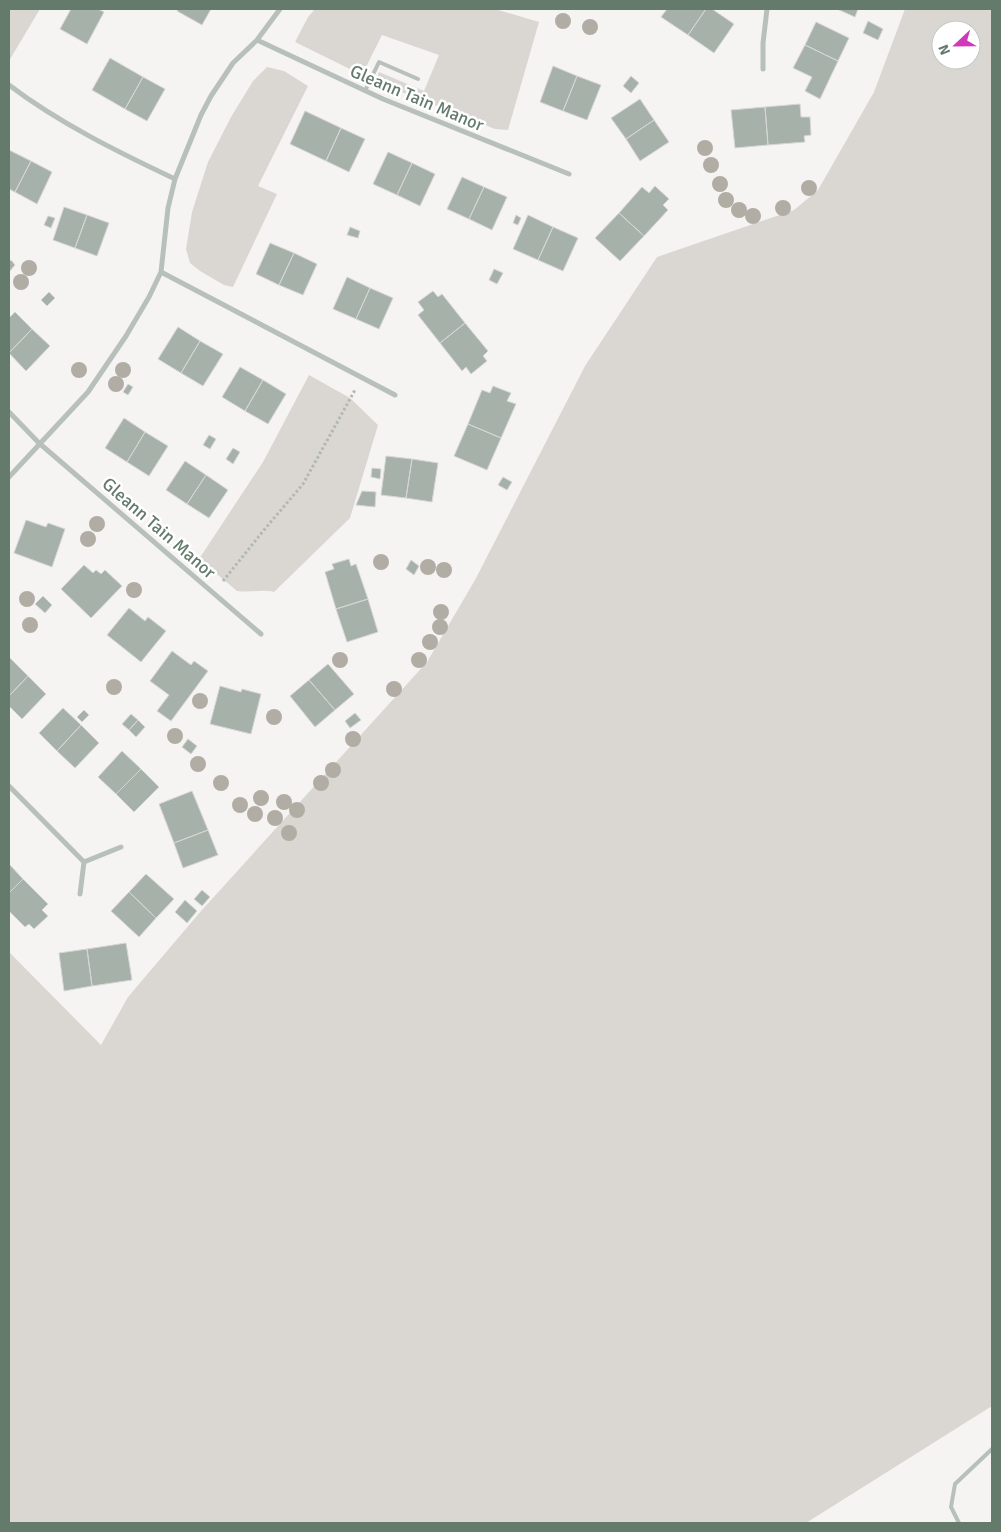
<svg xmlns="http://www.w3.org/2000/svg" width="1001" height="1532" font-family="Signika,sans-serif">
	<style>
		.green { fill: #dad7d3; fill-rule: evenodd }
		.building { fill: #a5b1a9; stroke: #d7d6d6 }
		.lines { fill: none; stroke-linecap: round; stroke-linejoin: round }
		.path { stroke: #b1b8b4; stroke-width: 3; stroke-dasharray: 2.5 2.5; stroke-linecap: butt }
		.service { stroke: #b8c0bb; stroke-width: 4 }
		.minor { stroke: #b8c0bb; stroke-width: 5 }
		.tree { fill: #b1ada5 }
		.labels { text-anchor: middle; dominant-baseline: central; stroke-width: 5; stroke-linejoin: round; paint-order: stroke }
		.street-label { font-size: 18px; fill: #647b6c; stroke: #fff }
	</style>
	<rect width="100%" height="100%" fill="#f6f3f3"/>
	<!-- green -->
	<path class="green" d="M 9,9 L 40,9 L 9,61 Z
		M 315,9 L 495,9 L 539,22 L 508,130 L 495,129 L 376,82 L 379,72 L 424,91 L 439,55 L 382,35 L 362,75 L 295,42 L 308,17 Z
		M 905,9 L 992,9 L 992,1406 L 806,1523 L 9,1523 L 9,952 L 101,1045 L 128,997 L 201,911 L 427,662 L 475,580 L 585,366 L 657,257 L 794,210 L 818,190 L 874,92 ZM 941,30 L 971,30 L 971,60 L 941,60 Z
		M 267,67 L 284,71 L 308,86 L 258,186 L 277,194 L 233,287 L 224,285 L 200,271 L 190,263 L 186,249 L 192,212 L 208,162 L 231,117 L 253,81 Z
		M 309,375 L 350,398 L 378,425 L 350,518 L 274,592 C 262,589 250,593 237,591 L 199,559 L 263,462 Z"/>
	<!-- building -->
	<path class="building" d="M 71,9 L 98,9 L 104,12 L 87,44 L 60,29 Z
		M 178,9 L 211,9 L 202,25 L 177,11 Z
		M 667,9 L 706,9 L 688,35 L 661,17 Z
		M 706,9 L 712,9 L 734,24 L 714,53 L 688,35 Z
		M 837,9 L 858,9 L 855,17 Z
		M 868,21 L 883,29 L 878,40 L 863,33 Z
		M 816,22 L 849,38 L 838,61 L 805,45 Z
		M 805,45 L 838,61 L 820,99 L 805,91 L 812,77 L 793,68 Z
		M 110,58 L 143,77 L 125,109 L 92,90 Z
		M 553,66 L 577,76 L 563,111 L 540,102 Z
		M 577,76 L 601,85 L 587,120 L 563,111 Z
		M 631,76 L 639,83 L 631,93 L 623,86 Z
		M 143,77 L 165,89 L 147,121 L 125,109 Z
		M 640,99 L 654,120 L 626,139 L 611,118 Z
		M 800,104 L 801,117 L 810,117 L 811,135 L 804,136 L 805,142 L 768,145 L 765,107 Z
		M 765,107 L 768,145 L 735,148 L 731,110 Z
		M 305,111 L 341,128 L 326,161 L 290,144 Z
		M 654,120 L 669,142 L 640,161 L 626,139 Z
		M 341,128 L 365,139 L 349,172 L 326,161 Z
		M 9,150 L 31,161 L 15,192 L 9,189 Z
		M 388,152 L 412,163 L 397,195 L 373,184 Z
		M 31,161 L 52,172 L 37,204 L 15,192 Z
		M 412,163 L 435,174 L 420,206 L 397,195 Z
		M 462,177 L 484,187 L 469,219 L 447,209 Z
		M 655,186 L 669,199 L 663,205 L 668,210 L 644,236 L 619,213 L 642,187 L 649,193 Z
		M 484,187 L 507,197 L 492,230 L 469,219 Z
		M 64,207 L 87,215 L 75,248 L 53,240 Z
		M 619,213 L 644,236 L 620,261 L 595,238 Z
		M 87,215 L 109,223 L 97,256 L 75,248 Z
		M 516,215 L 521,218 L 518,225 L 513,223 Z
		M 528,215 L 553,227 L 538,260 L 513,249 Z
		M 48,216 L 55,218 L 51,228 L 44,225 Z
		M 350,227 L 360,231 L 358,238 L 347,235 Z
		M 553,227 L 578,238 L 563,271 L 538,260 Z
		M 270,243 L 294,253 L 279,285 L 256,274 Z
		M 294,253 L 317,264 L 303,295 L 279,285 Z
		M 11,260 L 15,265 L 9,272 L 9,262 Z
		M 494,269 L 503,273 L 497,284 L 489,280 Z
		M 347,277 L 370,288 L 356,319 L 333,309 Z
		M 370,288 L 393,298 L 379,329 L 356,319 Z
		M 433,291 L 438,297 L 442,294 L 465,323 L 440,343 L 418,315 L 424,310 L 418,302 Z
		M 49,292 L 55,298 L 47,306 L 41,300 Z
		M 15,312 L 32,329 L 9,353 L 9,318 Z
		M 465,323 L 488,351 L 483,356 L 487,361 L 471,374 L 466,367 L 462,371 L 440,343 Z
		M 178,327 L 200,341 L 181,373 L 158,359 Z
		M 32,329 L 50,346 L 26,371 L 9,353 Z
		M 200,341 L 223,354 L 203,386 L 181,373 Z
		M 240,367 L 263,380 L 245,411 L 222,397 Z
		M 263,380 L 286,394 L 268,424 L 245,411 Z
		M 128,384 L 133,387 L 128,395 L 123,392 Z
		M 493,386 L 511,393 L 507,401 L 516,404 L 501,438 L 468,424 L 482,390 L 490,393 Z
		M 124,418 L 145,432 L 127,462 L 105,448 Z
		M 468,424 L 501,438 L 487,470 L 454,456 Z
		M 145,432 L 168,446 L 149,476 L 127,462 Z
		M 209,435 L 216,439 L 210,449 L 203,445 Z
		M 233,448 L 240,452 L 233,464 L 226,459 Z
		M 386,456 L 412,459 L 406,498 L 381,495 Z
		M 412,459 L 438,463 L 432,502 L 406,498 Z
		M 185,461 L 206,475 L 187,504 L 166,490 Z
		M 372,468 L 381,469 L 380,479 L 371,477 Z
		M 206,475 L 228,490 L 209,518 L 187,504 Z
		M 503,477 L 512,482 L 507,490 L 498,485 Z
		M 362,491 L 376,492 L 375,507 L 356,505 Z
		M 26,520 L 46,527 L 48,523 L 65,529 L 52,567 L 14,553 Z
		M 349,559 L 351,566 L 356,564 L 368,599 L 336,609 L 325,572 L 334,569 L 332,564 Z
		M 411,560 L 419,566 L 414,575 L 406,569 Z
		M 84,565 L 93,573 L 96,570 L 101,574 L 105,570 L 122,586 L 91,618 L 61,589 Z
		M 43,596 L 52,605 L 45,613 L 35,604 Z
		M 368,599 L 378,632 L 347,642 L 336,609 Z
		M 129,608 L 145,621 L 148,617 L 166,631 L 141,662 L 107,635 Z
		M 172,651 L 191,665 L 194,661 L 208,671 L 171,721 L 157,711 L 169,695 L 150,681 Z
		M 10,658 L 28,676 L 9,696 L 9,660 Z
		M 328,664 L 354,694 L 335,710 L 309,680 Z
		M 28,676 L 46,694 L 22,719 L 9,706 L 9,696 Z
		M 309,680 L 335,710 L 315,727 L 290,696 Z
		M 220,686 L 241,692 L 242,689 L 261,694 L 251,734 L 210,724 Z
		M 63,708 L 81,725 L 57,751 L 39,733 Z
		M 84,710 L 89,715 L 82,722 L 77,717 Z
		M 355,713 L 361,720 L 350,728 L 345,721 Z
		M 131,714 L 138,720 L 129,730 L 122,724 Z
		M 138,720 L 145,727 L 136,737 L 129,730 Z
		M 81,725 L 99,743 L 75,768 L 57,751 Z
		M 188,739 L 197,746 L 191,754 L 182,747 Z
		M 122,751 L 141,769 L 116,794 L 98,777 Z
		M 141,769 L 159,787 L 134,812 L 116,794 Z
		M 192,791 L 208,830 L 174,843 L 159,804 Z
		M 208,830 L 218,855 L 183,868 L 174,843 Z
		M 9,864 L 23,879 L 9,893 Z
		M 146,874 L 174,899 L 156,918 L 129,892 Z
		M 23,879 L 48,904 L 42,910 L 48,916 L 34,929 L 29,924 L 25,927 L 9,911 L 9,893 Z
		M 202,890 L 210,897 L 202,906 L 194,899 Z
		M 129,892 L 156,918 L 139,937 L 111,911 Z
		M 185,900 L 197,911 L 187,923 L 175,912 Z
		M 126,943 L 132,980 L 92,986 L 87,949 Z
		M 87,949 L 92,986 L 64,991 L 59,953 Z"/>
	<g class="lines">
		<!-- path -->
		<path class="path" d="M 223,581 L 264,530 L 303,484 L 355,390"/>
		<!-- service -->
		<path class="service" d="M 365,91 L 379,62 L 418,79
			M 959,1523 L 951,1507 L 955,1484 L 992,1449"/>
		<!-- minor -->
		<path class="minor" d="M 257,40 L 383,99 L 569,174
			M 763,69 L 763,43 L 767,9
			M 9,85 C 59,123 118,152 175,179
			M 161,272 L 395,395
			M 9,412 L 39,443 L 261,634
			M 9,477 L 88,392 L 126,336 L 149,297 L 161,272 L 168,208 L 175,179 L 201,115 L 211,96 L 233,63 L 257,40 L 280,9
			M 9,786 L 84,862 L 80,894
			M 84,862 L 121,847"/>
	</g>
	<!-- trees -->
	<g class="tree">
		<circle cx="563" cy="21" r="8"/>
		<circle cx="590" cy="27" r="8"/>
		<circle cx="705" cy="148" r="8"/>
		<circle cx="711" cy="165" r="8"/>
		<circle cx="720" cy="184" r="8"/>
		<circle cx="809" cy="188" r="8"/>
		<circle cx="726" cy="200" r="8"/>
		<circle cx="783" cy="208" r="8"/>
		<circle cx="739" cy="210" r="8"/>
		<circle cx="753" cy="216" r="8"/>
		<circle cx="29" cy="268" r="8"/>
		<circle cx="21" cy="282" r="8"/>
		<circle cx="79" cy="370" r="8"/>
		<circle cx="123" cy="370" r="8"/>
		<circle cx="116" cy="384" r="8"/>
		<circle cx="97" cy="524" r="8"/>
		<circle cx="88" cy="539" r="8"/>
		<circle cx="381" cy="562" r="8"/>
		<circle cx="428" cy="567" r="8"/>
		<circle cx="444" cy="570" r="8"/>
		<circle cx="134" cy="590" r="8"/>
		<circle cx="27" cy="599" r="8"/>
		<circle cx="441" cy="612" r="8"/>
		<circle cx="30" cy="625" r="8"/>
		<circle cx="440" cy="627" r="8"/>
		<circle cx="430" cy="642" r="8"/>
		<circle cx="340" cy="660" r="8"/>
		<circle cx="419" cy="660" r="8"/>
		<circle cx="114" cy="687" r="8"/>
		<circle cx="394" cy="689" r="8"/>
		<circle cx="200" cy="701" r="8"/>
		<circle cx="274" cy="717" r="8"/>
		<circle cx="175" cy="736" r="8"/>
		<circle cx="353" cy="739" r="8"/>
		<circle cx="198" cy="764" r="8"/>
		<circle cx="333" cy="770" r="8"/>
		<circle cx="221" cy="783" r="8"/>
		<circle cx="321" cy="783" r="8"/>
		<circle cx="261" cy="798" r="8"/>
		<circle cx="284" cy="802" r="8"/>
		<circle cx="240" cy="805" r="8"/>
		<circle cx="297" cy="810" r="8"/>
		<circle cx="255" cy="814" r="8"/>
		<circle cx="275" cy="818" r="8"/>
		<circle cx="289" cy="833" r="8"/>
	</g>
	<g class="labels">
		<!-- street labels -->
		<g class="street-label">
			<text transform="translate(417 98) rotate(23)">Gleann Tain Manor</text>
			<text transform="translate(159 528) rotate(41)">Gleann Tain Manor</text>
		</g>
	</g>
	<!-- border -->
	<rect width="1001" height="1532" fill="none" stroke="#647b6c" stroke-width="20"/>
	<!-- north arrow -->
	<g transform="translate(956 45) rotate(248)"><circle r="24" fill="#ffffff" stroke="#c1cac4"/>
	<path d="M0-4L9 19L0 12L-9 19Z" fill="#cf39ba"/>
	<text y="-8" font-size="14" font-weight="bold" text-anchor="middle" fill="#647b6c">N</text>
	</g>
</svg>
